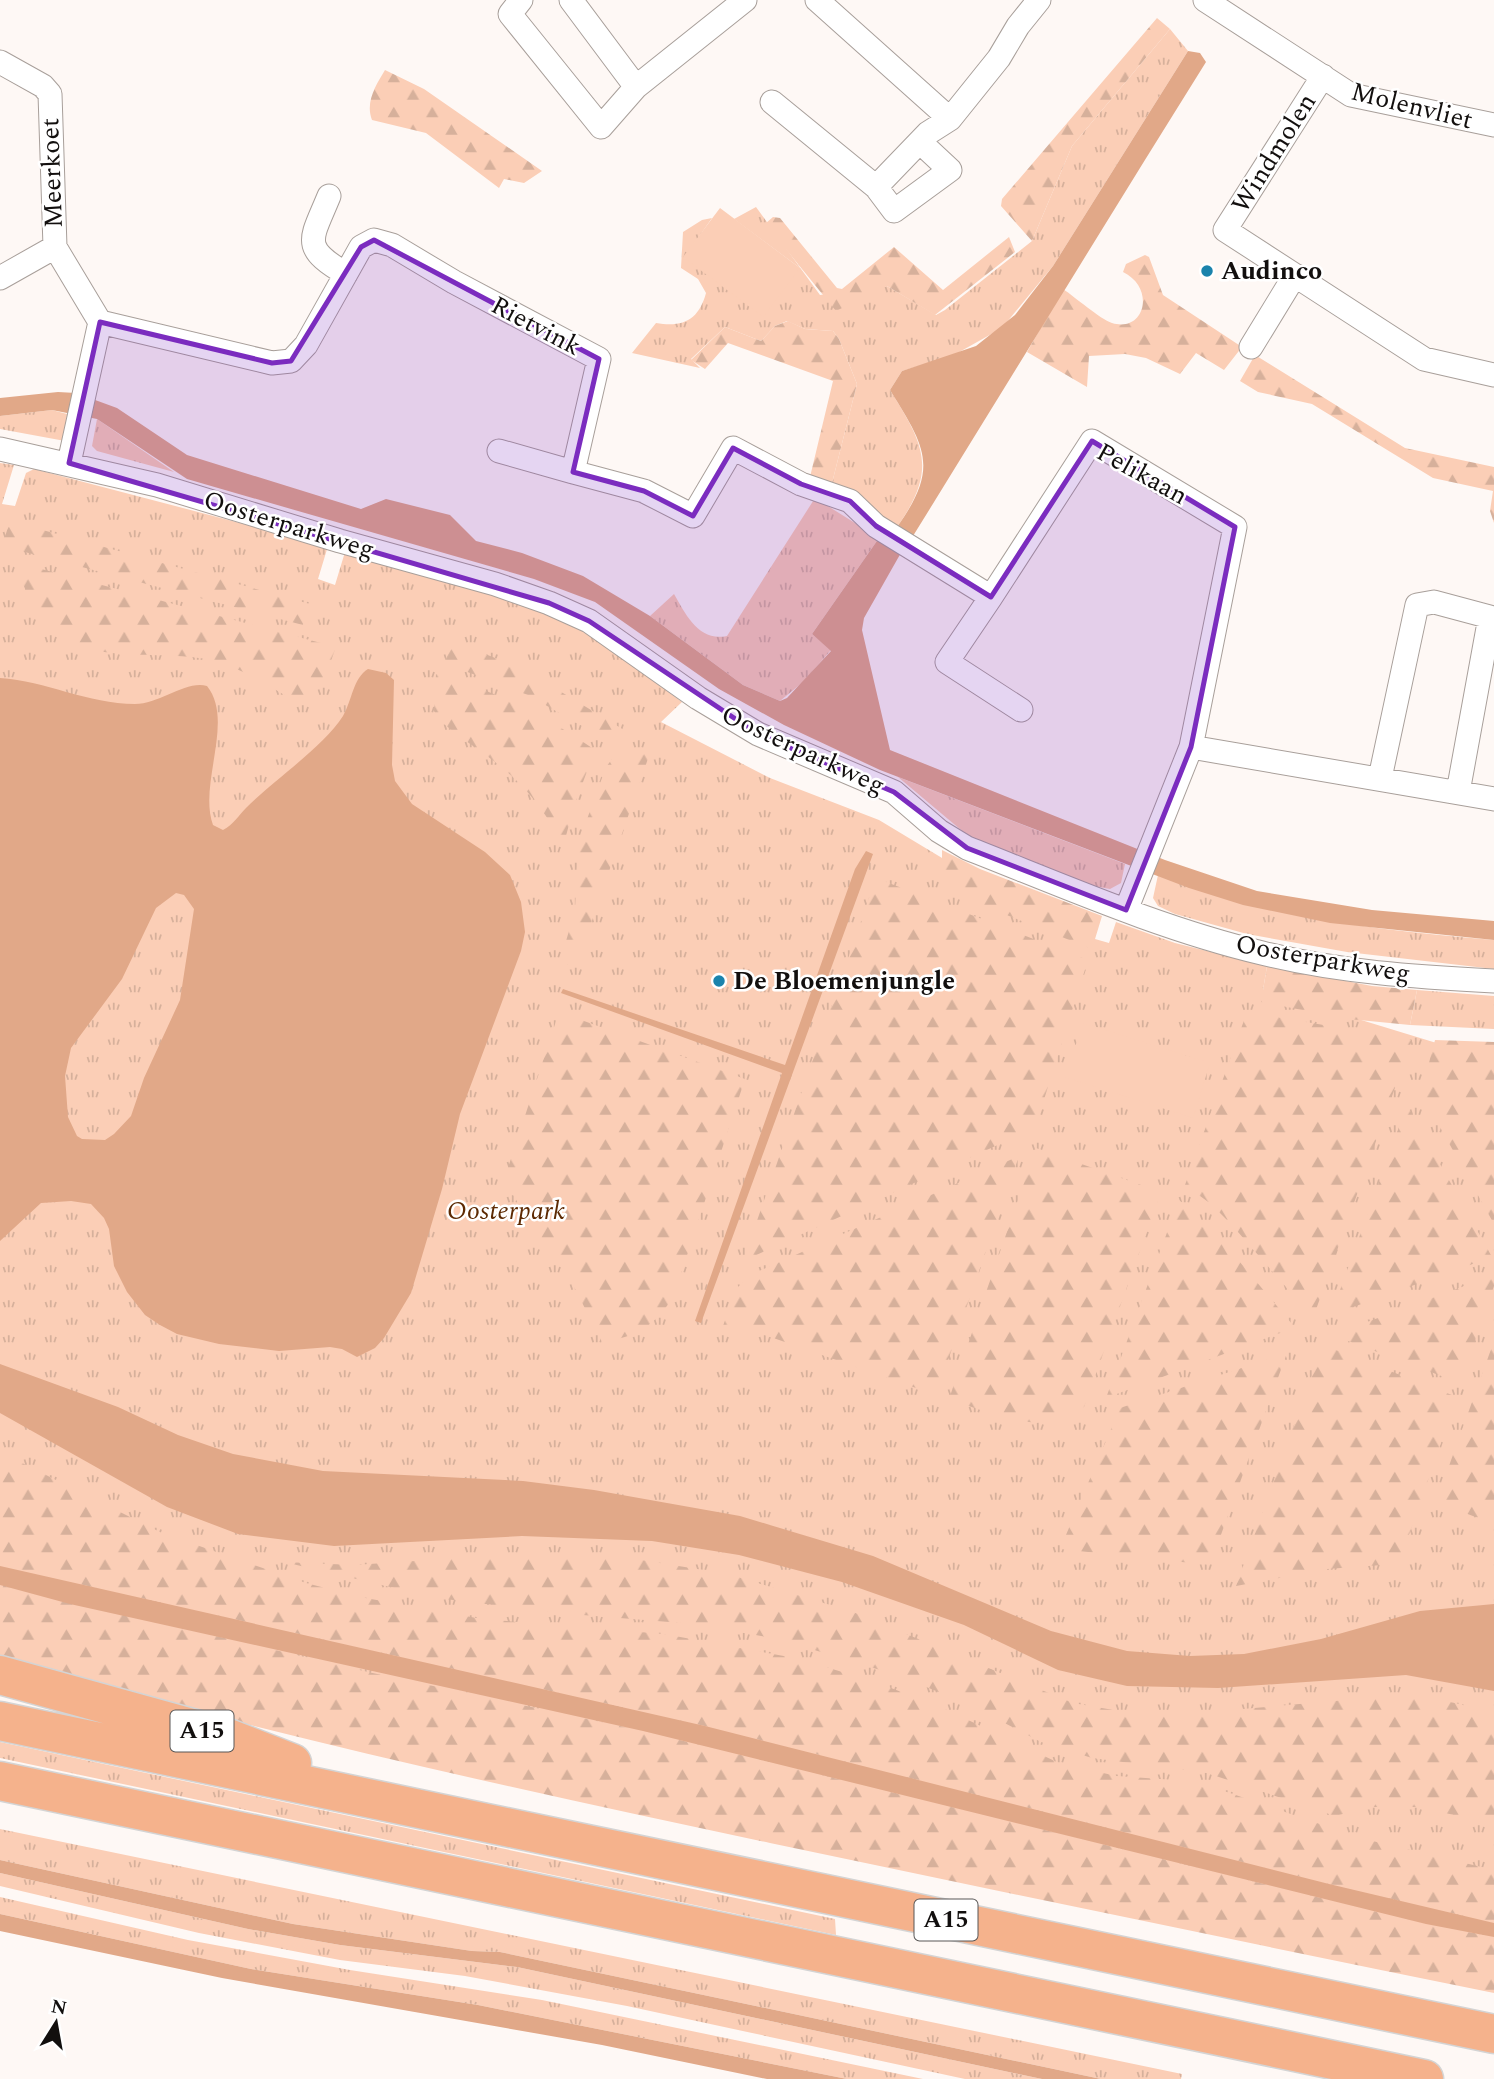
<svg xmlns="http://www.w3.org/2000/svg" width="1494" height="2079" font-family="Spectral,serif">
	<style>
		.grass { fill: url(#grass-tufts) }
		.forest { fill: url(#forest-firs) }
		.pitch { fill: #fbceb6 }
		.water { fill: #e1a888; fill-rule: evenodd }
		.lines { fill: none; stroke-linecap: round; stroke-linejoin: round }
		.street-casing { stroke: #a89f9a; stroke-width: 25 }
		.highway-casing { stroke: #d4d4d4; stroke-width: 41 }
		.street { stroke: #fff; stroke-width: 23 }
		.highway { stroke: #f5b28c; stroke-width: 38 }
		.marked { fill: #7b2cbf; fill-opacity: 0.2; stroke: #7b2cbf; stroke-width: 5; stroke-linejoin: round }
		.poi-dot { fill: #1a83ac; stroke: #fff; stroke-width: 2.5 }
		.labels { text-anchor: middle; dominant-baseline: central; stroke-width: 5; stroke-linejoin: round; paint-order: stroke }
		.shield { fill: #fff; stroke: #595756; stroke-width: 2 }
		.shield-label { font-size: 24px; font-weight: bold; fill: #120f0e }
		.street-label { font-size: 26px; fill: #120f0e; stroke: #fff }
		.poi-label { font-size: 26px; font-weight: bold; fill: #120f0e; stroke: #fff; text-anchor: start }
		.park-label { font-size: 26px; font-style: italic; fill: #5d2a03; stroke: #fff }
	</style>
	<defs>
		<pattern id="grass-tufts" width="24" height="20" patternUnits="userSpaceOnUse" patternTransform="scale(1.75)"><rect width="24" height="20" fill="#fbceb6"/><path d="M3 7l-1-3M5 7V3M7 7l1-3M15 17l-1-3M17 17v-4M19 17l1-3" fill="none" stroke="#d6b09b"/></pattern>
		<pattern id="forest-firs" width="22" height="20" patternUnits="userSpaceOnUse" patternTransform="scale(1.75)"><rect width="22" height="20" fill="#fbceb6"/><path d="M5 1l3.5 6h-7zM16 11l3.5 6h-7z" fill="#d6b09b"/></pattern>
	</defs>
	<rect width="100%" height="100%" fill="#fef8f5"/>
	<!-- grass -->
	<path class="grass" d="M 1170,29 L 1188,51 L 1053,266 L 1002,328 L 954,355 L 902,371 L 890,390 C 924,445 938,469 897,527 L 832,483 L 857,384 L 839,339 L 833,331 L 805,329 L 787,321 L 775,326 L 761,341 L 725,327 L 691,359 L 700,368 L 632,353 L 656,323 C 684,328 699,319 706,293 L 698,279 L 681,268 L 683,232 L 702,220 L 712,218 L 684,258 L 800,268 L 734,219 L 756,207 L 820,295 L 887,286 L 936,315 L 945,310 L 1032,241 L 1072,146 Z
		M 52,410 L 67,414 L 65,441 L 0,429 L 0,416 Z
		M 97,419 L 174,472 L 97,451 L 92,446 Z
		M 0,463 L 14,465 L 2,504 L 15,506 L 26,473 L 34,469 L 328,546 L 318,579 L 335,585 L 345,552 L 537,608 L 587,632 L 682,702 L 661,722 L 770,778 L 879,820 L 1060,929 L 1109,943 L 1116,922 L 1175,943 L 1267,966 L 1263,990 L 1466,1052 L 1494,1050 L 1494,1946 L 0,1635 Z
		M 815,498 L 879,538 L 812,634 L 831,650 L 803,682 L 780,701 L 743,685 L 650,616 L 674,594 C 686,615 699,642 727,636 Z
		M 898,777 L 1125,864 L 1121,883 L 1110,889 L 1093,886 L 967,835 Z
		M 1158,875 C 1267,918 1378,930 1494,940 L 1494,969 L 1347,952 L 1247,934 L 1175,914 L 1158,906 L 1153,898 Z
		M 1417,990 L 1494,996 L 1494,1029 L 1410,1025 Z
		M 0,1742 L 835,1919 L 836,1935 L 0,1758 Z
		M 0,1829 L 1182,2074 L 1181,2079 L 1101,2079 L 500,1952 L 472,1951 L 293,1924 L 0,1860 Z
		M 0,1873 L 248,1929 L 340,1945 L 517,1967 L 1042,2079 L 965,2079 L 627,2006 L 465,1976 L 340,1960 L 199,1933 L 0,1886 Z
		M 0,1897 L 188,1940 L 350,1970 L 542,2000 L 923,2079 L 847,2079 L 478,2005 L 251,1969 L 0,1914 Z"/>
	<!-- forest -->
	<path class="forest" d="M 1157,18 L 1170,29 L 1072,146 L 1032,241 L 1001,206 L 1002,199 Z
		M 385,70 L 424,89 L 542,171 L 524,183 L 504,179 L 499,188 L 426,133 L 372,120 C 365,102 376,85 385,70 Z
		M 773,217 L 780,218 L 837,288 L 842,289 L 894,247 L 943,290 L 1009,237 L 1015,252 L 935,315 L 887,286 L 836,311 L 772,232 L 766,223 Z
		M 1145,255 L 1149,257 L 1163,295 L 1242,347 L 1224,370 L 1196,353 L 1180,374 L 1146,358 L 1125,354 L 1089,356 L 1087,387 L 1027,352 L 1063,289 C 1075,297 1100,319 1112,323 C 1145,333 1156,288 1123,272 L 1126,264 Z
		M 788,321 L 805,329 L 833,331 L 839,339 L 857,384 L 832,483 L 810,477 L 833,381 L 728,343 L 705,369 L 691,360 L 725,327 L 761,341 L 775,326 Z
		M 1255,355 L 1405,448 L 1494,467 L 1494,523 L 1490,511 L 1493,491 L 1433,478 L 1312,404 L 1258,392 L 1240,381 Z
		M 10,521 L 310,604 L 303,625 L 2,546 Z
		M 11,561 L 336,647 L 324,680 L 307,704 L 297,702 C 270,687 244,669 214,661 C 172,649 98,664 61,637 C 36,618 26,586 11,561 Z
		M 453,641 L 525,670 L 629,733 L 611,737 L 596,734 L 528,695 L 444,663 Z
		M 436,674 C 493,690 547,716 595,750 L 574,806 L 563,847 C 547,812 526,786 495,762 C 476,747 455,735 438,718 L 434,711 Z
		M 652,747 L 576,967 L 560,962 L 575,910 L 578,844 L 606,767 L 616,754 Z
		M 942,850 L 980,869 L 1102,916 L 1092,949 L 951,893 L 942,877 Z
		M 876,878 L 1088,960 L 1035,1128 L 743,1261 Z
		M 1267,966 L 1372,986 L 1417,990 L 1410,1025 L 1349,1019 L 1261,1002 Z
		M 559,1012 L 745,1079 L 673,1298 C 651,1328 639,1336 602,1342 L 561,1261 L 534,1229 L 504,1180 Z
		M 1247,1012 L 1412,1040 L 1313,1318 L 1231,1224 L 1211,1204 L 1185,1185 Z
		M 1435,1040 L 1494,1042 L 1494,1224 L 1421,1093 Z
		M 1407,1105 L 1492,1257 L 1331,1315 Z
		M 1036,1148 L 1161,1192 L 1084,1407 L 1036,1423 L 1003,1418 L 949,1399 Z
		M 1019,1156 L 936,1395 L 756,1332 L 723,1326 L 736,1289 L 750,1275 Z
		M 1179,1200 L 1213,1230 L 1292,1324 L 1291,1329 L 1106,1398 Z
		M 1494,1275 L 1494,1286 L 1460,1383 L 1332,1335 Z
		M 1494,1341 L 1494,1524 L 1436,1502 Z
		M 1323,1345 L 1457,1397 L 1403,1552 L 1396,1564 L 1327,1569 L 1236,1586 Z
		M 1287,1353 L 1210,1565 L 1060,1549 L 1120,1408 Z
		M 0,1452 L 162,1533 L 306,1583 L 360,1597 L 482,1619 L 664,1634 L 800,1659 L 881,1684 L 947,1710 L 1061,1764 L 1117,1776 L 1174,1780 L 1227,1792 L 1360,1838 L 1494,1870 L 1494,1923 L 1329,1884 L 705,1726 L 0,1566 Z
		M 520,1554 L 629,1558 L 728,1574 L 853,1612 L 1073,1703 L 1125,1712 L 1207,1712 L 1394,1696 C 1428,1697 1462,1702 1494,1715 L 1494,1830 L 1459,1816 L 1417,1807 L 1370,1807 L 1335,1816 L 1207,1773 L 1092,1758 L 1041,1742 L 972,1706 L 900,1676 L 778,1639 L 694,1624 L 558,1613 L 437,1598 L 284,1562 L 354,1565 Z
		M 0,1585 L 368,1672 L 643,1731 L 1426,1924 L 1494,1937 L 1494,1993 C 1253,1944 1012,1894 770,1843 C 512,1788 254,1732 0,1657 Z"/>
	<!-- pitch -->
	<path class="pitch" d="M 720,208 L 800,268 L 763,317 L 683,257 Z
		M 1083,1023 L 1210,1063 L 1193,1118 L 1065,1077 Z"/>
	<!-- water -->
	<path class="water" d="M 1188,51 L 1200,53 L 1206,62 C 1107,220 1011,378 913,536 L 897,527 C 940,467 925,447 890,390 L 902,371 L 976,346 L 1015,315 L 1053,266 Z
		M 58,392 L 76,393 L 117,408 L 187,455 L 361,509 L 386,499 L 450,515 L 476,541 L 522,553 L 583,576 L 650,616 L 743,685 L 780,701 L 787,698 L 831,651 L 812,634 L 879,538 L 902,551 L 864,618 L 862,630 L 890,750 L 1165,860 L 1257,891 L 1372,910 L 1494,921 L 1494,940 L 1330,923 L 1243,905 L 1189,888 L 880,770 L 784,725 L 719,689 L 595,602 L 534,579 L 187,479 L 97,419 L 52,410 L 0,416 L 0,398 Z
		M 368,669 L 386,673 L 394,680 L 392,765 L 395,781 L 412,804 L 485,852 L 510,875 L 521,902 L 525,932 L 521,951 L 460,1114 L 442,1189 L 411,1293 L 384,1338 L 375,1348 L 357,1357 L 342,1349 L 330,1347 L 279,1351 L 219,1344 L 177,1334 L 160,1325 L 145,1315 L 127,1292 L 114,1266 L 109,1229 L 104,1218 L 91,1204 L 71,1201 L 41,1203 L 0,1241 L 0,678 C 46,681 88,704 135,704 C 160,704 186,680 207,686 C 235,721 198,784 213,825 L 223,830 C 234,824 238,816 246,808 C 274,780 323,747 343,716 C 352,701 353,678 368,669 ZM 176,893 L 184,895 L 194,909 L 180,1000 L 144,1078 L 131,1116 L 114,1134 L 105,1140 L 82,1139 L 77,1136 L 68,1117 L 65,1076 L 71,1048 L 122,979 L 156,908 Z
		M 866,851 L 873,854 L 701,1323 L 695,1321 L 782,1073 L 561,993 L 563,989 L 785,1065 L 855,869 Z
		M 0,1364 L 118,1407 L 178,1435 L 233,1454 L 323,1471 L 523,1481 L 594,1490 L 740,1516 L 873,1556 L 1051,1631 L 1127,1651 L 1190,1656 L 1244,1654 L 1321,1639 L 1420,1611 L 1494,1604 L 1494,1691 L 1406,1675 L 1218,1688 L 1127,1686 L 1058,1670 L 964,1625 L 842,1582 L 739,1555 L 652,1541 L 522,1536 L 334,1546 L 238,1534 L 167,1507 L 0,1413 Z
		M 0,1566 L 705,1726 L 1329,1884 L 1494,1923 L 1494,1937 L 1426,1924 L 643,1731 L 70,1604 L 0,1585 Z
		M 0,1860 L 293,1924 L 472,1951 L 500,1952 L 1101,2079 L 1042,2079 L 517,1967 L 340,1945 L 248,1929 L 0,1873 Z
		M 0,1914 L 251,1969 L 478,2005 L 847,2079 L 767,2079 L 602,2045 L 222,1978 L 0,1931 Z"/>
	<g class="lines">
		<!-- street casing -->
		<g class="street-casing">
			<path id="street" d="M 521,0 L 510,14 L 601,127 L 636,87
				M 571,0 L 636,87 L 745,0
				M 817,0 L 950,119
				M 1205,0 L 1351,95 L 1494,125
				M 0,62 L 43,86 L 50,94 L 55,247 L 100,322 L 69,463
				M 1323,76 L 1225,230 L 1424,359 L 1494,375
				M 772,102 L 876,187 L 928,133 L 950,119 L 999,58 L 1018,26 L 1039,0
				M 876,187 L 894,211 L 950,170 L 920,142
				M 329,196 C 311,240 300,247 346,274
				M 0,278 L 55,247
				M 100,322 L 272,363 L 291,361 L 306,345 L 361,247 L 374,240 L 392,245 L 454,282 L 599,359 L 573,472 L 644,491 L 693,516 L 733,448 L 801,484 L 850,501 L 876,526 L 991,597 L 1092,441 L 1235,527 L 1191,747 L 1494,799
				M 1251,347 L 1295,275
				M 0,449 L 157,485 L 340,541 L 495,584 L 549,603 L 589,621 L 698,698 L 758,734 L 894,792 L 939,831 L 967,848 C 1064,886 1161,929 1262,953 C 1338,972 1417,977 1494,981
				M 499,451 L 573,472
				M 991,597 L 947,662 L 1021,710
				M 1380,778 L 1417,605 L 1434,602 L 1490,617 L 1458,792
				M 1126,910 L 1191,747"/>
		</g>
		<!-- highway casing -->
		<g class="highway-casing">
			<path id="highway" d="M 0,1675 L 228,1738 L 292,1763
				M 0,1721 L 1494,2034
				M 0,1781 L 1424,2079"/>
		</g>
		<!-- street -->
		<use href="#street" class="street"/>
		<!-- highway -->
		<use href="#highway" class="highway"/>
	</g>
	<!-- marked area -->
	<path class="marked" d="M 374,240 L 599,359 L 573,472 L 644,491 L 693,516 L 733,448 L 801,484 L 850,501 L 876,526 L 991,597 L 1092,441 L 1235,527 L 1191,747 L 1126,910 L 967,848 L 894,792 L 758,734 L 589,621 L 549,603 L 69,463 L 100,322 L 272,363 L 291,361 L 361,247 Z"/>
	<!-- markers -->
	<g class="poi-dot">
		<circle cx="1207" cy="271" r="7"/>
		<circle cx="719" cy="981" r="7"/>
	</g>
	<g class="labels">
		<!-- shield labels -->
		<g class="shield">
			<rect x="170.5" y="1710.5" width="63" height="41" rx="5"/>
			<rect x="914.5" y="1899.5" width="63" height="41" rx="5"/>
		</g>
		<g class="shield-label">
			<text x="202" y="1731">A15</text>
			<text x="946" y="1920">A15</text>
		</g>
		<!-- street labels -->
		<g class="street-label">
			<text transform="translate(1412 106) rotate(14)">Molenvliet</text>
			<text transform="translate(1274 153) rotate(-58)">Windmolen</text>
			<text transform="translate(52 173) rotate(-92)">Meerkoet</text>
			<text transform="translate(536 326) rotate(28)">Rietvink</text>
			<text transform="translate(1142 474) rotate(29)">Pelikaan</text>
			<text transform="translate(289 525) rotate(17)">Oosterparkweg</text>
			<text transform="translate(803 750) rotate(25)">Oosterparkweg</text>
			<text transform="translate(1323 959) rotate(10)">Oosterparkweg</text>
		</g>
		<!-- poi labels -->
		<g class="poi-label">
			<text x="1221" y="271">Audinco</text>
			<text x="733" y="981">De Bloemenjungle</text>
		</g>
		<!-- park labels -->
		<g class="park-label">
			<text x="506" y="1211">Oosterpark</text>
		</g>
	</g>
	<!-- north arrow -->
	<g transform="translate(56 2023) rotate(11)" stroke="#ffffff" stroke-width="5" paint-order="stroke">
	<path d="M0-5L12 26L0 18L-12 26Z" fill="#120f0e"/>
	<text y="-10" font-size="19" font-weight="bold" text-anchor="middle" fill="#120f0e">N</text>
	</g>
</svg>
